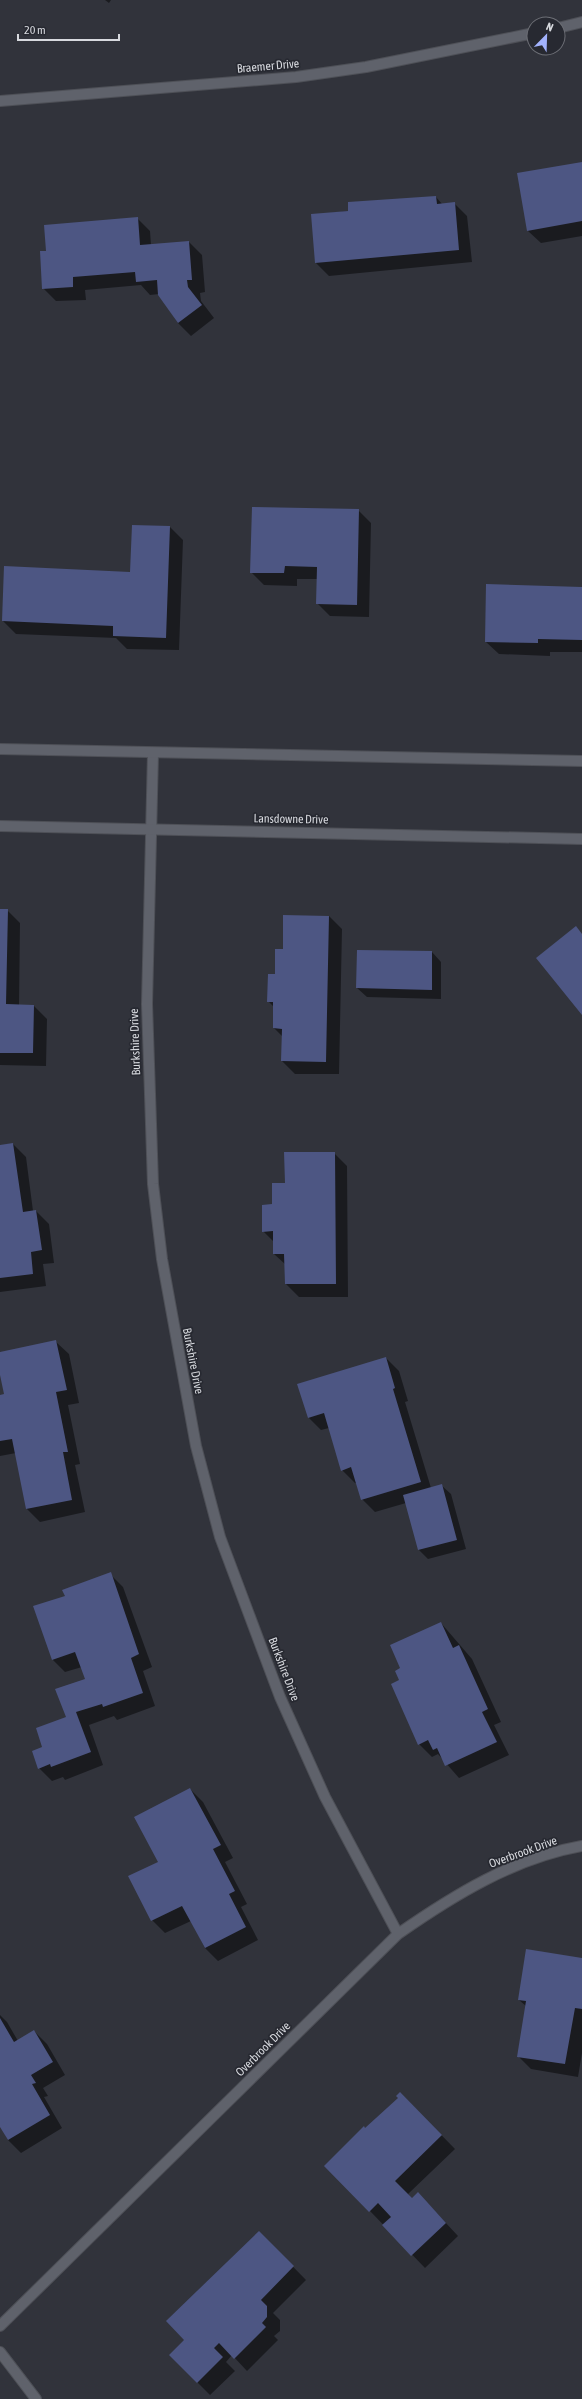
<svg xmlns="http://www.w3.org/2000/svg" width="582" height="2399" font-family="'Asap Condensed',sans-serif">
	<style>
		.shadow { fill: #0007 }
		.building { fill: #4d5683 }
		.lines { fill: none; stroke-linecap: round; stroke-linejoin: round }
		.minor-casing { stroke: #4e5057; stroke-width: 12 }
		.tertiary-casing { stroke: #4e5057; stroke-width: 12 }
		.minor { stroke: #5f626b; stroke-width: 10 }
		.tertiary { stroke: #5f626b; stroke-width: 10 }
		.labels { text-anchor: middle; dominant-baseline: central; stroke-width: 3.5; stroke-linejoin: round; paint-order: stroke }
		.street-label { font-size: 12px; fill: #d7d9de; stroke: #272931 }
	</style>
	<rect width="100%" height="100%" fill="#31333b"/>
	<!-- shadow -->
	<path class="shadow" d="M 105,0 L 111,0 L 109,3 Z
		M 582,163 L 582,236 L 541,243 L 528,231 Z
		M 436,197 L 442,204 L 454,203 L 467,216 L 472,262 L 329,276 L 316,263 L 312,215 L 350,211 L 349,203 Z
		M 137,218 L 150,231 L 151,245 L 189,242 L 202,255 L 205,292 L 200,293 L 201,301 L 214,318 L 191,336 L 178,323 L 159,294 L 150,295 L 141,285 L 85,290 L 86,300 L 56,301 L 43,288 L 47,252 Z
		M 358,510 L 371,523 L 369,617 L 330,616 L 317,603 L 318,579 L 297,579 L 297,586 L 264,585 L 251,572 Z
		M 170,527 L 183,540 L 179,650 L 127,649 L 116,638 L 16,634 L 3,621 L 131,573 Z
		M 582,588 L 582,652 L 550,652 L 550,656 L 499,654 L 486,642 Z
		M 0,910 L 7,910 L 20,923 L 19,1005 L 34,1006 L 47,1019 L 46,1066 L 0,1065 Z
		M 329,916 L 342,929 L 339,1074 L 295,1074 L 282,1061 L 283,1037 L 274,1028 L 274,1007 L 268,1001 L 284,950 Z
		M 432,952 L 441,962 L 441,999 L 367,997 L 357,988 Z
		M 13,1144 L 26,1157 L 33,1211 L 36,1211 L 49,1224 L 54,1263 L 43,1264 L 46,1286 L 0,1292 L 0,1146 Z
		M 334,1153 L 347,1166 L 348,1297 L 299,1297 L 286,1284 L 286,1265 L 274,1254 L 274,1242 L 263,1231 L 273,1205 L 286,1184 Z
		M 56,1342 L 69,1354 L 79,1403 L 68,1405 L 80,1464 L 75,1465 L 85,1512 L 40,1522 L 27,1509 L 16,1453 L 0,1456 L 0,1396 L 5,1395 L 0,1370 L 0,1353 Z
		M 386,1358 L 399,1371 L 408,1401 L 405,1402 L 431,1488 L 441,1485 L 451,1494 L 466,1549 L 428,1559 L 419,1550 L 406,1503 L 375,1512 L 362,1499 L 357,1483 L 355,1483 L 342,1470 L 329,1428 L 321,1430 L 308,1417 Z
		M 110,1574 L 123,1587 L 152,1667 L 143,1671 L 155,1706 L 117,1720 L 114,1716 L 89,1725 L 103,1765 L 65,1780 L 63,1777 L 52,1781 L 39,1768 L 44,1748 L 67,1718 L 86,1680 L 82,1667 L 65,1672 L 52,1659 L 66,1597 Z
		M 441,1623 L 472,1659 L 501,1722 L 494,1725 L 509,1755 L 459,1778 L 438,1754 L 432,1757 L 419,1744 L 400,1681 L 402,1669 Z
		M 190,1789 L 203,1802 L 233,1858 L 225,1862 L 247,1904 L 241,1907 L 258,1940 L 218,1961 L 205,1948 L 191,1921 L 165,1933 L 152,1920 L 159,1862 Z
		M 582,1959 L 582,2053 L 578,2077 L 531,2069 L 518,2056 L 526,2006 L 519,2000 Z
		M 0,2015 L 7,2022 L 18,2041 L 34,2031 L 47,2044 L 65,2075 L 43,2088 L 48,2096 L 44,2097 L 62,2128 L 21,2153 L 8,2140 L 0,2125 Z
		M 413,2106 L 455,2149 L 408,2194 L 412,2199 L 431,2207 L 458,2236 L 425,2268 L 370,2211 L 365,2129 Z
		M 259,2232 L 306,2280 L 273,2313 L 280,2320 L 280,2331 L 274,2336 L 278,2340 L 247,2371 L 232,2355 L 226,2362 L 235,2371 L 210,2395 L 170,2355 L 185,2340 L 167,2321 Z"/>
	<!-- building -->
	<path class="building" d="M 582,162 L 582,221 L 527,231 L 517,173 Z
		M 436,196 L 437,204 L 455,202 L 459,250 L 315,263 L 311,214 L 348,211 L 348,202 Z
		M 138,217 L 140,245 L 189,241 L 192,280 L 187,280 L 188,287 L 202,305 L 178,323 L 158,295 L 157,280 L 136,282 L 135,272 L 73,277 L 73,287 L 42,289 L 40,251 L 46,251 L 44,225 Z
		M 252,507 L 359,509 L 357,605 L 316,604 L 317,567 L 285,566 L 284,573 L 250,573 Z
		M 132,525 L 170,526 L 166,638 L 113,636 L 113,626 L 2,621 L 4,566 L 130,572 Z
		M 486,584 L 582,587 L 582,640 L 538,639 L 538,643 L 485,642 Z
		M 0,909 L 8,909 L 6,1004 L 34,1005 L 33,1053 L 0,1053 Z
		M 283,915 L 329,916 L 326,1062 L 281,1061 L 282,1029 L 273,1028 L 273,1002 L 267,1002 L 268,974 L 275,974 L 275,949 L 283,949 Z
		M 576,926 L 582,934 L 582,1015 L 536,958 Z
		M 357,950 L 432,951 L 432,990 L 356,988 Z
		M 13,1143 L 23,1212 L 36,1210 L 42,1250 L 31,1252 L 33,1274 L 0,1278 L 0,1145 Z
		M 284,1152 L 335,1152 L 336,1284 L 285,1284 L 284,1254 L 273,1254 L 273,1231 L 262,1232 L 262,1205 L 272,1204 L 272,1183 L 285,1183 Z
		M 56,1340 L 67,1390 L 56,1392 L 68,1452 L 63,1452 L 72,1500 L 26,1509 L 12,1439 L 0,1441 L 0,1395 L 4,1394 L 0,1375 L 0,1352 Z
		M 386,1357 L 395,1388 L 393,1389 L 421,1482 L 361,1500 L 351,1467 L 341,1471 L 324,1413 L 308,1418 L 297,1384 Z
		M 442,1484 L 457,1540 L 418,1550 L 403,1495 Z
		M 111,1572 L 139,1654 L 131,1658 L 143,1693 L 103,1707 L 102,1704 L 76,1712 L 91,1752 L 51,1767 L 50,1764 L 38,1769 L 32,1751 L 42,1747 L 36,1728 L 66,1717 L 55,1689 L 85,1679 L 75,1652 L 52,1660 L 33,1606 L 65,1596 L 62,1590 Z
		M 441,1622 L 453,1648 L 459,1645 L 488,1709 L 482,1712 L 497,1742 L 445,1766 L 437,1748 L 433,1750 L 428,1740 L 418,1745 L 391,1684 L 399,1680 L 395,1671 L 400,1668 L 390,1645 Z
		M 190,1788 L 221,1845 L 213,1849 L 235,1891 L 229,1894 L 246,1927 L 205,1948 L 182,1906 L 151,1921 L 128,1876 L 158,1862 L 134,1817 Z
		M 526,1949 L 582,1958 L 582,2009 L 575,2008 L 565,2064 L 517,2057 L 526,2001 L 518,2000 Z
		M 0,2018 L 14,2042 L 34,2030 L 53,2062 L 31,2075 L 36,2083 L 32,2084 L 50,2115 L 8,2140 L 0,2127 Z
		M 400,2092 L 442,2135 L 395,2181 L 412,2198 L 418,2192 L 446,2223 L 411,2256 L 382,2225 L 391,2217 L 378,2203 L 369,2212 L 324,2166 L 364,2126 L 365,2128 L 398,2098 L 396,2096 Z
		M 259,2231 L 294,2266 L 261,2300 L 267,2306 L 267,2317 L 262,2323 L 266,2327 L 234,2359 L 219,2343 L 214,2348 L 223,2357 L 197,2383 L 169,2355 L 184,2340 L 166,2321 Z"/>
	<g class="lines">
		<!-- minor casing -->
		<g class="minor-casing">
			<path id="minor" d="M 558,28 L 582,22
				M 0,101 L 296,77 L 366,67 L 534,33
				M 153,753 L 147,1004 L 153,1184 L 162,1259 L 196,1446 L 220,1537 L 280,1697 L 325,1797 L 398,1934
				M 0,2326 L 398,1934 C 454,1895 514,1858 582,1846
				M 0,2352 L 36,2399"/>
		</g>
		<!-- tertiary casing -->
		<g class="tertiary-casing">
			<path id="tertiary" d="M 0,749 L 582,761
				M 0,826 L 582,839"/>
		</g>
		<!-- minor -->
		<use href="#minor" class="minor"/>
		<!-- tertiary -->
		<use href="#tertiary" class="tertiary"/>
	</g>
	<g class="labels">
		<!-- street labels -->
		<g class="street-label">
			<text transform="translate(268 66) rotate(-5)">Braemer Drive</text>
			<text transform="translate(291 819) rotate(1)">Lansdowne Drive</text>
			<text transform="translate(135 1042) rotate(-92)">Burkshire Drive</text>
			<text transform="translate(193 1361) rotate(79)">Burkshire Drive</text>
			<text transform="translate(284 1669) rotate(69)">Burkshire Drive</text>
			<text transform="translate(523 1852) rotate(-20)">Overbrook Drive</text>
			<text transform="translate(263 2049) rotate(-45)">Overbrook Drive</text>
		</g>
	</g>
	<!-- north arrow -->
	<g transform="translate(546 36) rotate(23)"><circle r="19" fill="#272931" stroke="#6d6f76"/>
	<path d="M0-3L7 15L0 10L-7 15Z" fill="#a2b2fd"/>
	<text y="-6" font-size="11" font-weight="bold" text-anchor="middle" fill="#d7d9de">N</text>
	</g>
	<!-- scale -->
	<path d="M18 34v6h101v-6" fill="none" stroke="#d7d9de" stroke-width="2"/>
	<text x="24" y="34" font-size="12" fill="#d7d9de" stroke="#272931" stroke-width="3" paint-order="stroke">20 m</text>
</svg>
